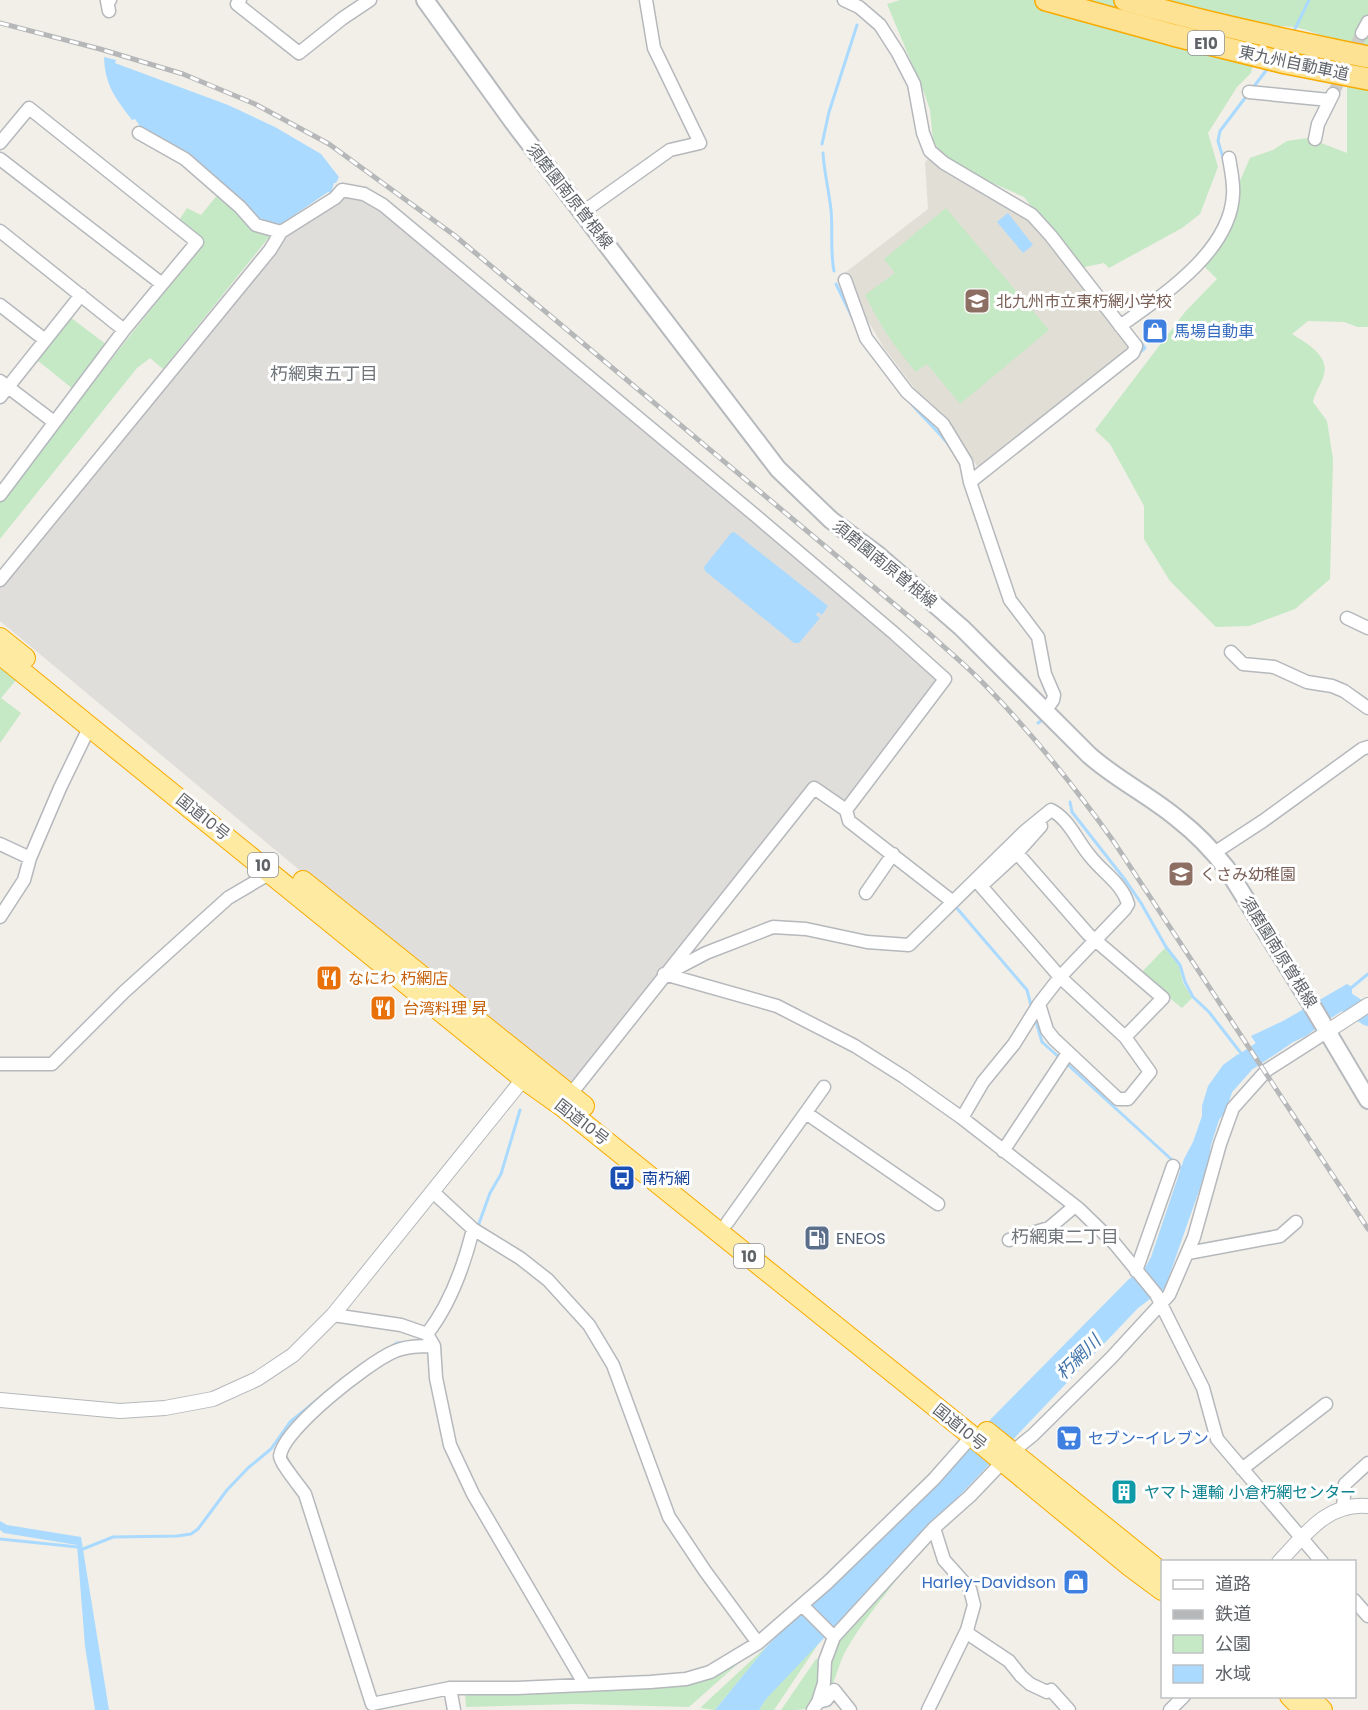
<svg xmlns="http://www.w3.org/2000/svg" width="1368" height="1710" font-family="Poppins,'Noto Sans JP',sans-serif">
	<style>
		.industrial { fill: #e0deda }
		.education { fill: #e1ded6 }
		.green { fill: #c5e8c5 }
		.water { fill: #aadaff }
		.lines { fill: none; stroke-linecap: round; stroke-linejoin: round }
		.stream { stroke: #aadaff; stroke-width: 3 }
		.river { stroke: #aadaff; stroke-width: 20 }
		.minor-tunnel { stroke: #ccccc8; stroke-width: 12; stroke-dasharray: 12 6; stroke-linecap: butt }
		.minor-casing { stroke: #b5b8bc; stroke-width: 15 }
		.tertiary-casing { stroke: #b5b8bc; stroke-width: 16 }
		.secondary-casing { stroke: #b6babf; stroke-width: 20 }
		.trunk-casing { stroke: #f9ab00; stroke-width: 22 }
		.motorway-casing { stroke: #f9ab00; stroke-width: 24 }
		.minor { stroke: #fff; stroke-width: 12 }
		.tertiary { stroke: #fff; stroke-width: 14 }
		.secondary { stroke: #fff; stroke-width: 16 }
		.trunk { stroke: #feeaa1; stroke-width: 20 }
		.motorway { stroke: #fde293; stroke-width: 21 }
		.rail-casing { stroke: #b6b7b8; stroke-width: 5 }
		.rail { stroke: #fff; stroke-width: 3; stroke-dasharray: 9; stroke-linecap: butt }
		.labels { text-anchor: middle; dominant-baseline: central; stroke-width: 6; stroke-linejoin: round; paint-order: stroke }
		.shield { fill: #fff; stroke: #8f9295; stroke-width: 1.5 }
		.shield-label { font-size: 15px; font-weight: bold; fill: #5f6368 }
		.street-label { font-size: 16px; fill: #5f6368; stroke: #fff }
		.education-label { font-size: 16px; fill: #785e54; stroke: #fff; text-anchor: start }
		.shop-label { font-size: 16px; fill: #366cbe; stroke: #fff; text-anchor: start }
		.food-label { font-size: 16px; fill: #c56008; stroke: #fff; text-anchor: start }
		.transit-label { font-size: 16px; fill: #164399; stroke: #fff; text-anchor: start }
		.service-label { font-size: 16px; fill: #4e5e75; stroke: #fff; text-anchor: start }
		.culture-label { font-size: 16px; fill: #0d838f; stroke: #fff; text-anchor: start }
		.neighbourhood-label { font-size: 18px; fill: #70757a; stroke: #fff }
		.water-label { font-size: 18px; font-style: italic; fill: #4174aa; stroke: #fff }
	</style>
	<rect width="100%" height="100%" fill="#f1efe8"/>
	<!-- industrial -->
	<path class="industrial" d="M 342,190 L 364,194 L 945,679 L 846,810 L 814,788 L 570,1095 L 0,621 L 0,580 L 281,232 Z"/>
	<!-- education -->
	<path class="education" d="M 931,155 L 1019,204 L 1130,345 L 1130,350 L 983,466 L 977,466 L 954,431 L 921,397 L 884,348 L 865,316 L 846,272 L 928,209 L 925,162 Z"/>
	<!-- green -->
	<path class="green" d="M 900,0 L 1368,0 L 1368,327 L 1358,327 L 1344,322 L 1308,321 L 1292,334 C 1306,343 1329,355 1324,374 C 1322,384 1315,391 1313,402 L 1327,421 L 1333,459 L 1330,579 L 1295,609 L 1249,626 L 1216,627 L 1170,581 L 1144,539 L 1144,506 L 1110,444 L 1095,430 L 1185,312 L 1217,279 L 1203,265 L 1250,158 L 1273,150 L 1287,141 L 1308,138 L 1347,153 L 1347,77 C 1338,32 1303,24 1262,26 L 1251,73 L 1237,87 L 1208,133 L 1218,167 L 1200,214 L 1182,228 L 1109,268 L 1104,263 L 1080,268 L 1024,197 L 961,169 L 941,155 L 933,140 L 930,110 L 925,95 L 887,4 Z
		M 219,193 L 273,232 L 163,369 L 150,358 L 137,368 L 0,539 L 0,501 L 203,243 L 178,222 L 187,208 L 201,215 Z
		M 946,208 L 1049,330 L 960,404 L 927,364 L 916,372 C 893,345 881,327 865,295 L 895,273 L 884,259 Z
		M 70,317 L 107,345 L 73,389 L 37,360 Z
		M 0,666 L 17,679 L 1,698 L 21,713 L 0,743 Z
		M 1165,948 L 1179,966 L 1183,983 L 1192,998 L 1182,1008 L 1140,974 Z
		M 896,1573 L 897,1579 C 879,1603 859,1626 845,1652 C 837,1668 835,1684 825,1699 C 829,1684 829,1668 833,1653 C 842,1628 878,1594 896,1573 Z
		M 821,1640 L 774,1710 L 759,1710 L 768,1696 Z
		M 767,1646 L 715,1710 L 700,1708 Z
		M 750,1653 L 689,1707 L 576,1704 L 466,1707 L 465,1692 L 524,1695 L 681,1685 Z
		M 816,1659 L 820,1659 C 819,1672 818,1701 805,1709 C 800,1710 788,1710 781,1710 Z"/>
	<!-- water -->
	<path class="water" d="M 104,57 L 116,60 L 115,63 L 228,105 L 275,127 L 321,154 L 339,177 L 336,183 L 334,183 L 331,193 L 328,192 L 278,226 L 260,221 L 142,129 L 135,119 L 132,120 C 115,97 105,86 104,57 Z
		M 1008,213 L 1033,245 L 1023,253 L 997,222 Z
		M 734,532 L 828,606 L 822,615 L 818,612 L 816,615 L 820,618 L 799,643 L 794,643 L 705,571 L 704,567 L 731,533 Z
		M 1347,984 L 1352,987 L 1352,1002 L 1306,1036 L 1264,1056 L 1251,1036 L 1283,1021 Z
		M 1238,1054 L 1251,1071 L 1233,1090 L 1225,1112 L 1219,1120 L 1211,1145 L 1208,1165 L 1165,1288 L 1138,1308 L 766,1699 L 759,1710 L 715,1710 L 767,1646 L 1129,1279 L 1144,1270 L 1151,1257 L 1184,1159 L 1193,1142 L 1202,1116 L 1202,1106 L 1208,1086 L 1223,1065 Z
		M 0,1521 L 7,1525 L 81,1537 L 109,1710 L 95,1710 L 85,1646 L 77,1545 L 4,1533 L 0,1530 Z"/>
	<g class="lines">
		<!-- stream -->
		<path class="stream" d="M 1293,33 L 1309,0
			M 1252,89 L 1268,68
			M 822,144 L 829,112 L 857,25
			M 823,153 C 824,172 829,191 831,210 C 833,230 830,251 834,271
			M 1224,161 L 1218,141 L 1220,131 L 1248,94
			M 836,284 L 855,323
			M 1139,353 L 1145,348 L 1140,341
			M 910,402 C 923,418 939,431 951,448
			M 1040,676 L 1046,692
			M 1038,723 L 1041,721
			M 1070,802 L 1072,812 L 1126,881 L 1141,903 L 1166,947 L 1180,965 L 1185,982 L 1193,997 L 1209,1012 L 1247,1061
			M 955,906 L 1027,990 L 1032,1009
			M 1351,988 L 1368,974
			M 1035,1018 L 1042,1042 L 1061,1059
			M 1066,1063 L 1183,1170
			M 477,1229 L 490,1193 L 501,1174 L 520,1110
			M 391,1347 L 397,1343 L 419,1341
			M 0,1539 L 78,1547
			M 83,1549 L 113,1537 L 177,1536 L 191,1534 L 198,1529 L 227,1490 L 248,1468 L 271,1449 L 290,1422 L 322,1396"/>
		<!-- river -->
		<path class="river" d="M 1328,1008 L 1342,999 L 1368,1016
			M 1227,1083 L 1244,1063 L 1283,1037"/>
		<!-- minor-tunnel -->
		<path class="minor-tunnel" d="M 1333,94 L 1362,33"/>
		<!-- minor casing -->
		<g class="minor-casing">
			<path id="minor" d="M 240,0 L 237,4 L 299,53 L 343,18 L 370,0
				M 844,0 L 859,7 L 880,25 L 898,53 L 914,84 L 923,133 L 930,151 L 944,163 L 1032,215 L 1051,236 L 1136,346 L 1133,353 L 970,482
				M 109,11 L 107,1 L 110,0
				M 1362,33 L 1368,22
				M 1249,92 L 1329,100
				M 139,133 L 185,159 L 240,207 L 256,225 L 281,232
				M 1315,139 L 1318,124 L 1333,94
				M 0,143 L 29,108 L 197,242 L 124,330 L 0,495
				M 0,159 L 162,284
				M 583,212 L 670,150 L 700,143 L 654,48 L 646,0
				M 0,231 L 124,330
				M 845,280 L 866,338 L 907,392 L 943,424 L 966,462 L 970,482 L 1010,600 L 1038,637 L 1045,674 L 1054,695 L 1053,700 L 1045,711
				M 0,305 L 45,340
				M 1120,326 C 1162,296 1230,252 1233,195 C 1234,183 1231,170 1229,158
				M 0,381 L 54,422
				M 0,397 L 81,295
				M 0,580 L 270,250 L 281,232 L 335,198 L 342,190 L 364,194 L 383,205 L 756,516 L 895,634 L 945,679 L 846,810 L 814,788 L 566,1100
				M 1347,618 L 1368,628
				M 1231,652 L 1243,664 L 1274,667 L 1307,682 L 1332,686 L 1344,691 L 1368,708
				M 846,810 L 849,821 L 953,902
				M 0,844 L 30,858
				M 1017,853 L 1041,826
				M 1214,853 L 1263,821 L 1362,749 L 1368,747
				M 866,893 L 893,854
				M 0,917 L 24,880 L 30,858 L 60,788 L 90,726
				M 668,973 L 706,953 L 773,927 L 806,929 L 867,942 L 909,945 L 1024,832 L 1051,810
				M 664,974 L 777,1006 L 855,1046 L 904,1077 L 962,1118 L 1079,1209 L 1115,1244 L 1156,1294 L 1203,1388 L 1217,1439 L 1322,1562
				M 1039,1004 L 1047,1030 L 1054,1039 L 1118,1099 L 1128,1099 L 1150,1072 L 1125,1037 L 1060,977 L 981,886 L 1017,853 L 1088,934 L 1163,998 L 1125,1037
				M 0,1064 L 52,1064 L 124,992 L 228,898 L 272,872
				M 806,1113 L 938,1204
				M 962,1118 L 983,1082 L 1014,1044 L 1039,1004 L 1060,977 L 1125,909 L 1128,904 C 1122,883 1102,872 1090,856 C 1077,841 1069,819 1051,810
				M 1003,1151 L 1068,1053
				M 433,1192 L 473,1229 L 520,1258 L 548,1280 L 589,1325 L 613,1365 L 669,1517 L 705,1571 L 758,1643
				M 727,1223 L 824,1087
				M 1009,1240 L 1049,1228 L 1075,1206
				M 1188,1253 L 1280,1236 L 1296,1222
				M 1136,1271 L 1173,1166
				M 333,1315 L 401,1325 L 427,1334 L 434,1346 L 436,1378 L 450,1445 L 473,1494 L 585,1685
				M 427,1334 C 451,1303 464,1266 473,1229
				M 434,1346 C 420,1346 406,1346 393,1352 C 368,1363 283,1429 280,1456 C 279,1461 300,1487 305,1494 L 372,1704 L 450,1688 L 517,1688 L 650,1682 L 686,1679 L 710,1672 L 758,1643 L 827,1583 L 934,1479 L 972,1436
				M 1242,1469 L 1326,1404
				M 1343,1507 L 1345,1484 L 1368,1463
				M 934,1528 L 944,1560 L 970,1589 L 974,1605 L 967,1630 L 970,1635 L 1009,1661 L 1021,1676 L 1030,1684 L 1047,1692 L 1051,1690 L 1069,1710
				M 1354,1600 L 1368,1616
				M 802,1605 L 834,1637
				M 450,1688 L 454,1710
				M 818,1702 L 826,1700 L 834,1690 L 850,1710
				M 813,1710 L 818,1702 L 824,1683 L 825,1661 L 834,1637 L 934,1528 L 970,1496 L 1012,1452 L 1033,1435 L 1111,1358 L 1169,1295 L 1194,1237 L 1220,1144 L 1233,1108 L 1267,1070 L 1328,1031
				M 928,1710 L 967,1630
				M 1170,1710 L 1184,1696"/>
		</g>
		<!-- tertiary casing -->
		<g class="tertiary-casing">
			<path id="tertiary" d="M 1328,1031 L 1368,1005
				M 0,1400 L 120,1411 L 165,1408 L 213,1399 L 257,1379 L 293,1355 L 333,1315 L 528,1073
				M 1279,1562 C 1305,1535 1327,1502 1368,1506"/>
		</g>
		<!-- secondary casing -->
		<g class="secondary-casing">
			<path id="secondary" d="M 425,0 L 513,122 L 778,469 L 831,520 L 878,555 L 962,628 L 1089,755 C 1117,780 1151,796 1179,820 C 1197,834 1213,851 1227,869 L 1311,1004 L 1368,1100"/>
		</g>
		<!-- trunk casing -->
		<g class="trunk-casing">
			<path id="trunk" d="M 0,638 L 25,658
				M 0,654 L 524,1079 L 562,1106 L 972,1436 L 1131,1567 L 1162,1590
				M 303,881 L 584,1106
				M 987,1432 L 1162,1573
				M 1290,1696 L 1304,1710
				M 1308,1696 L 1322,1710"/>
		</g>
		<!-- motorway casing -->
		<g class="motorway-casing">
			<path id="motorway" d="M 1046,0 L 1173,35 L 1286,63 L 1368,79
				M 1125,0 C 1205,23 1286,40 1368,57"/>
		</g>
		<!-- minor -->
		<use href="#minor" class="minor"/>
		<!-- tertiary -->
		<use href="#tertiary" class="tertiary"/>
		<!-- secondary -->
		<use href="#secondary" class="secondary"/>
		<!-- trunk -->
		<use href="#trunk" class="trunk"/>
		<!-- motorway -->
		<use href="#motorway" class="motorway"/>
		<!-- rail casing -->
		<g class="rail-casing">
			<path id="rail" d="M 0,23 L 100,49 L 183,74 L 255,104 L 329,144 L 454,235 L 931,635 C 949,652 968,667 985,685 C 1033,734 1074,786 1114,842 L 1368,1229"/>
		</g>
		<!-- rail -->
		<use href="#rail" class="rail"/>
	</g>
	<!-- icons -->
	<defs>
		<g id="school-square" transform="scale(1.35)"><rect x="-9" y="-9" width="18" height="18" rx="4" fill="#8d6e63" stroke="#fff"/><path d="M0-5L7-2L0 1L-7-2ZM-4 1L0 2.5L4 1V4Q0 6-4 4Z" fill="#fff"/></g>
		<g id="shop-square" transform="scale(1.35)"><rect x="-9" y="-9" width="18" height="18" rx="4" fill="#3f7fe0" stroke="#fff"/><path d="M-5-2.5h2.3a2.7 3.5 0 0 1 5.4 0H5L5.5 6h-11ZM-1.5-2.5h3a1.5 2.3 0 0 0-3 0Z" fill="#fff"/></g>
		<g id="restaurant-square" transform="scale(1.35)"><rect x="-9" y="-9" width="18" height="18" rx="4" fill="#e8710a" stroke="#fff"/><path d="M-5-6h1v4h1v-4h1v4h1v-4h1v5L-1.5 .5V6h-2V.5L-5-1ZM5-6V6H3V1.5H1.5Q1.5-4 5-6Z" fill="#fff"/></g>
		<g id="bus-square" transform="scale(1.35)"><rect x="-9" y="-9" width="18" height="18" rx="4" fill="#1a4fb4" stroke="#fff"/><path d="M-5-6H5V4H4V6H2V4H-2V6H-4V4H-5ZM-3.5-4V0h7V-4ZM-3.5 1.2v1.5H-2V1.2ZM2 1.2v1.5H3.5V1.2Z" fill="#fff"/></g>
		<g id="fuel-square" transform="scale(1.35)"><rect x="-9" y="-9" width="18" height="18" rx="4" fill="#5c6f8a" stroke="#fff"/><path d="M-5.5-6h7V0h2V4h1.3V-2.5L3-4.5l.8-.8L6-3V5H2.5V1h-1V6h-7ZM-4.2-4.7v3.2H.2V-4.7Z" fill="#fff"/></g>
		<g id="supermarket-square" transform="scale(1.35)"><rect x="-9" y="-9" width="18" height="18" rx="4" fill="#3f7fe0" stroke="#fff"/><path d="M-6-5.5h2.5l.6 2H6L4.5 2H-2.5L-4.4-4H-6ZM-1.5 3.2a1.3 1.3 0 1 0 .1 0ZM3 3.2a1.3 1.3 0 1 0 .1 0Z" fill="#fff"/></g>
		<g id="building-square" transform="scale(1.35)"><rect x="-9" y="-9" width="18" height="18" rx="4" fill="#0f9aa8" stroke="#fff"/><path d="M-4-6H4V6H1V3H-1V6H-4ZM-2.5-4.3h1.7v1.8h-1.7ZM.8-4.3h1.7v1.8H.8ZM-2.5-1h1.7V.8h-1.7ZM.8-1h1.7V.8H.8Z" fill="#fff"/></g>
	</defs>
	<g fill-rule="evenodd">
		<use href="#school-square" x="977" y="301"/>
		<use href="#shop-square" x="1155" y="331"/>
		<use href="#school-square" x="1181" y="874"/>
		<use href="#restaurant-square" x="329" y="978"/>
		<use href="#restaurant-square" x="383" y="1008"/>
		<use href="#bus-square" x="622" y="1178"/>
		<use href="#fuel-square" x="817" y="1238"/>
		<use href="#supermarket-square" x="1069" y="1438"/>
		<use href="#building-square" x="1124" y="1492"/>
		<use href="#shop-square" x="1076" y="1582"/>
	</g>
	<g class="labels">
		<!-- shield labels -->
		<g class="shield">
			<rect x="1188" y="31" width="36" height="24" rx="4.5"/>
			<rect x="248" y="853" width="30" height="24" rx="4.5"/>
			<rect x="734" y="1244" width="30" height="24" rx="4.5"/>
		</g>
		<g class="shield-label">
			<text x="1206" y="43">E10</text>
			<text x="263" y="865">10</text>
			<text x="749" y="1256">10</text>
		</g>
		<!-- street labels -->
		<g class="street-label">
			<text transform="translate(1294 63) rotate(12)">東九州自動車道</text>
			<text transform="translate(570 196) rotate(52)">須磨園南原曽根線</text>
			<text transform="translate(885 564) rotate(39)">須磨園南原曽根線</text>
			<text transform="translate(203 817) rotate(39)">国道10号</text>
			<text transform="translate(1279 952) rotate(58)">須磨園南原曽根線</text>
			<text transform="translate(582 1122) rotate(38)">国道10号</text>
			<text transform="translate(960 1427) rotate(39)">国道10号</text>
		</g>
		<!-- education labels -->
		<g class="education-label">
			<text x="996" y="301">北九州市立東朽網小学校</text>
			<text x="1200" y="874">くさみ幼稚園</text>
		</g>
		<!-- shop labels -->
		<g class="shop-label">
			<text x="1174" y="331">馬場自動車</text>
			<text x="1088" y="1438">セブン-イレブン</text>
			<text x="1056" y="1582" text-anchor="end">Harley-Davidson</text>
		</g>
		<!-- food labels -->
		<g class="food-label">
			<text x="348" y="978">なにわ 朽網店</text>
			<text x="403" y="1008">台湾料理 昇</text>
		</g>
		<!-- transit labels -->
		<g class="transit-label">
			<text x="642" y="1178">南朽網</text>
		</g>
		<!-- service labels -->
		<g class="service-label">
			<text x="836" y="1238">ENEOS</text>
		</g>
		<!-- culture labels -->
		<g class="culture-label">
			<text x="1144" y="1492">ヤマト運輸 小倉朽網センター</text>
		</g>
		<!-- neighbourhood labels -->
		<g class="neighbourhood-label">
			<text x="324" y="373">朽網東五丁目</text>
			<text x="1065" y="1236">朽網東二丁目</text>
		</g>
		<!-- water labels -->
		<g class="water-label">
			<text transform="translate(1078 1357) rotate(-45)">朽網川</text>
		</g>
	</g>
	<!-- legend -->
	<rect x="1161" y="1560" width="195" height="138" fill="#ffffff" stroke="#bfc1c3" stroke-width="1.5"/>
	<rect x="1173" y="1580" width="30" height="9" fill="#ffffff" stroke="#bfc1c3" stroke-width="1.5"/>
	<text x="1215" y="1590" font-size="18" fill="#5f6368">道路</text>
	<rect x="1173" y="1610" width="30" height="9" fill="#b6b7b8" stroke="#bfc1c3" stroke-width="1.5"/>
	<text x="1215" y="1620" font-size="18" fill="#5f6368">鉄道</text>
	<rect x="1173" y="1635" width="30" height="18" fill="#c5e8c5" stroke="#bfc1c3" stroke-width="1.5"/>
	<text x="1215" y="1650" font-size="18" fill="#5f6368">公園</text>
	<rect x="1173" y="1665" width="30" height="18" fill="#aadaff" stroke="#bfc1c3" stroke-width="1.5"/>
	<text x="1215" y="1680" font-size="18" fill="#5f6368">水域</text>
</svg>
